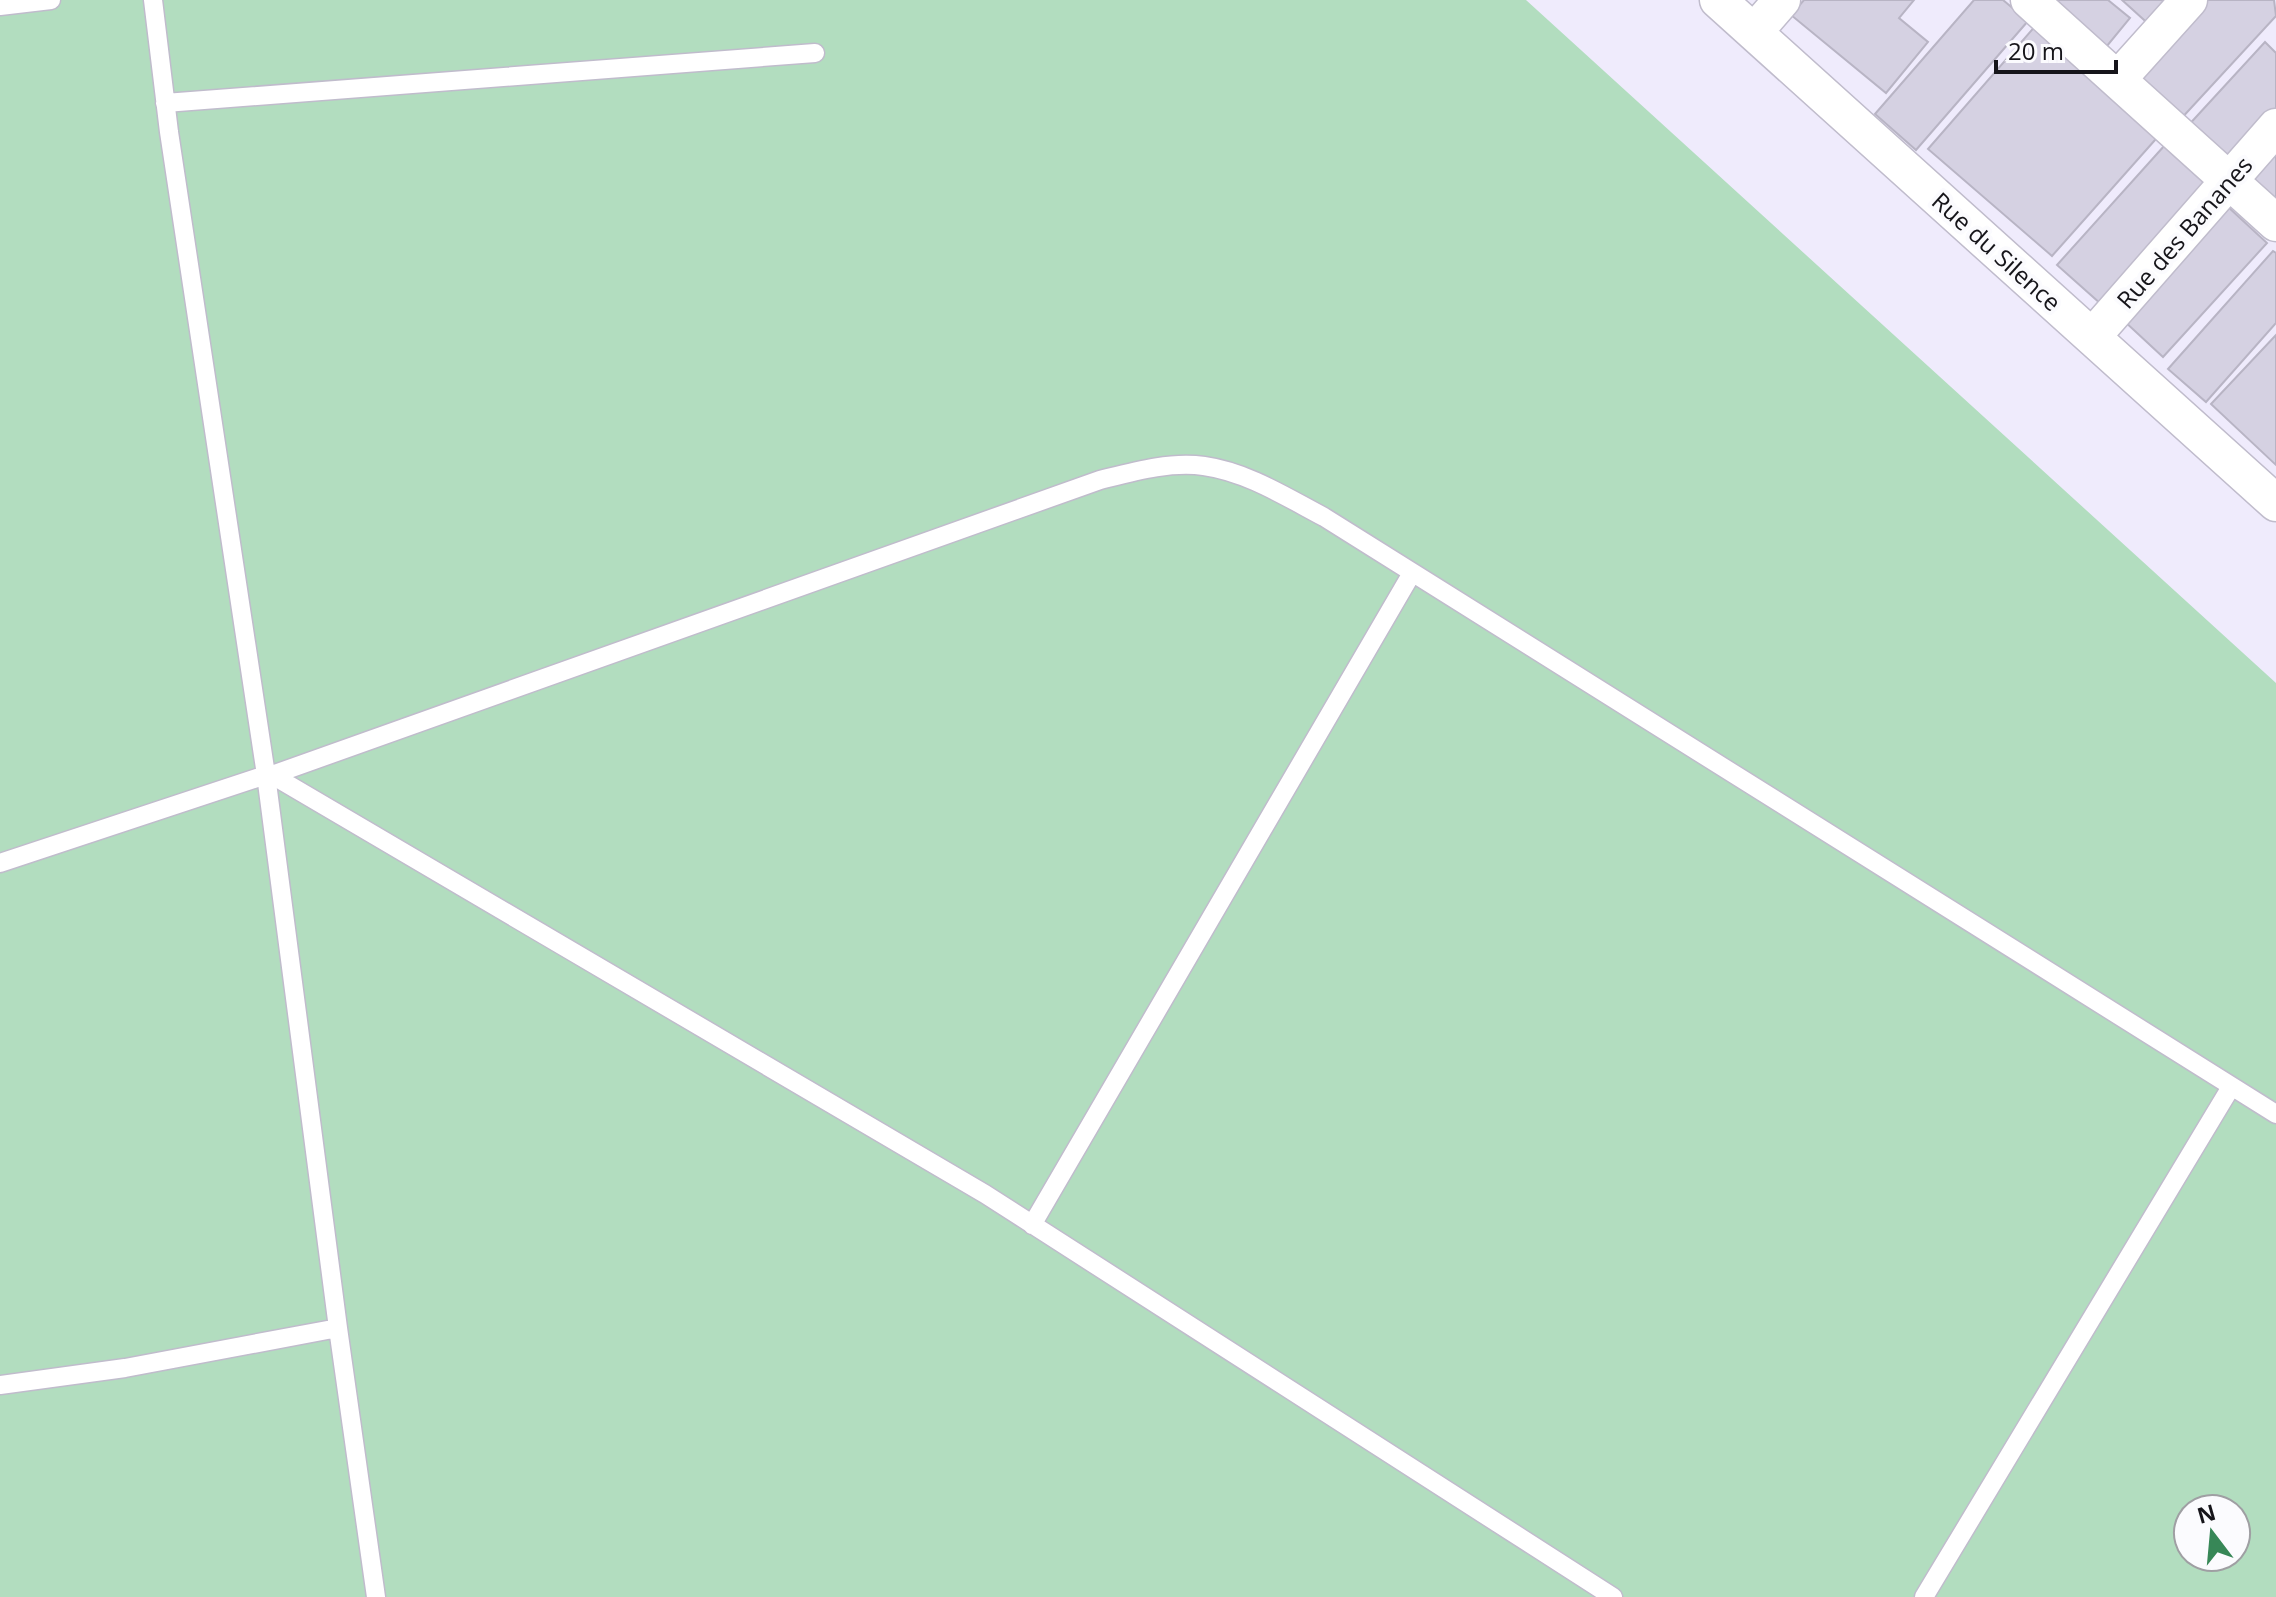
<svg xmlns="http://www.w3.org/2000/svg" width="2276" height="1597" font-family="'Open Sans',sans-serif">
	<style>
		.green { fill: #b2ddbf; fill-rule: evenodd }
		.building { fill: #d5d1e2; stroke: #b8b4c4; stroke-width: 2 }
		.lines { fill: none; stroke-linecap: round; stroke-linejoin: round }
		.service-casing { stroke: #c0bccc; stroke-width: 21 }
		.minor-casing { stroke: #c0bccc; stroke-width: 39 }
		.service { stroke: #fff; stroke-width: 18 }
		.minor { stroke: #fff; stroke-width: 36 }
		.labels { text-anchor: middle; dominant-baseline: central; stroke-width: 8; stroke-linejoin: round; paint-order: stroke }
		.street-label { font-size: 24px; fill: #16151a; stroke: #fbfbfe }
	</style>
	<rect width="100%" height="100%" fill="#efebfc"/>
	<!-- green -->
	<path class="green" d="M 0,0 L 1526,0 L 2276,683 L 2276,1597 L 0,1597 ZM 2188,1509 L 2236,1509 L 2236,1557 L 2188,1557 Z"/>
	<!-- building -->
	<path class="building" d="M 1804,0 L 1914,0 L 1899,18 L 1928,42 L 1886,93 L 1791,15 Z
		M 1974,0 L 2003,0 L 2028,21 L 1916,150 L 1875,114 Z
		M 2039,0 L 2108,0 L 2130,18 L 2102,52 Z
		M 2122,0 L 2179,0 L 2153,28 Z
		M 2202,0 L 2274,0 L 2276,16 L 2178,122 L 2130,78 Z
		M 2038,23 L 2163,131 L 2052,256 L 1928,149 Z
		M 2265,42 L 2276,53 L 2276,109 L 2224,164 L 2185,129 Z
		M 2165,145 L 2210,185 L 2101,304 L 2057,265 Z
		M 2276,154 L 2276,214 L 2246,188 Z
		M 2227,206 L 2267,243 L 2163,357 L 2123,320 Z
		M 2273,251 L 2276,253 L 2276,323 L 2206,402 L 2168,369 Z
		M 2276,335 L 2276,465 L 2211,404 Z"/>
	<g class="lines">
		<!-- service casing -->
		<g class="service-casing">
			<path id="service" d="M 153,0 L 169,132 L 266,775 L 338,1328 L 376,1597
				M 0,6 L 51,0
				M 165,103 L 815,53
				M 272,775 L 985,1194 L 1613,1597
				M 0,863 L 266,775 L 272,775 L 1100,480 C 1132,472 1170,461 1204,466 C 1247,472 1286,497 1324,517 L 2276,1114
				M 1032,1225 L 1412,573
				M 0,1385 L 125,1368 L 338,1328
				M 1924,1597 L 2231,1087"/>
		</g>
		<!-- minor casing -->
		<g class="minor-casing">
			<path id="minor" d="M 1718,0 L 2276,503
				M 2029,0 L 2276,223
				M 1754,32 L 1782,0
				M 2118,79 L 2189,0
				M 2092,337 L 2276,127"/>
		</g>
		<!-- service -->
		<use href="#service" class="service"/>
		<!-- minor -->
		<use href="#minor" class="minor"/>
	</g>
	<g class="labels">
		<!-- street labels -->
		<g class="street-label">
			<text transform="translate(2184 232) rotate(-49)">Rue des Bananes</text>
			<text transform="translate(1997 251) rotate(42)">Rue du Silence</text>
		</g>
	</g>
	<!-- north arrow -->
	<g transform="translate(2212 1533) rotate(344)"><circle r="38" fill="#fbfbfe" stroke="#9f9fa3" stroke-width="2"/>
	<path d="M0-6L14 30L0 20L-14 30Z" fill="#378757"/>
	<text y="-12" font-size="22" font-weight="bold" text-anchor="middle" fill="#16151a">N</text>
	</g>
	<!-- scale -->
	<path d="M1996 60v12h120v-12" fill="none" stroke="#16151a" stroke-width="4"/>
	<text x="2008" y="60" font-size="24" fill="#16151a" stroke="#fbfbfe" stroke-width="6" paint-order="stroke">20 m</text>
</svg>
